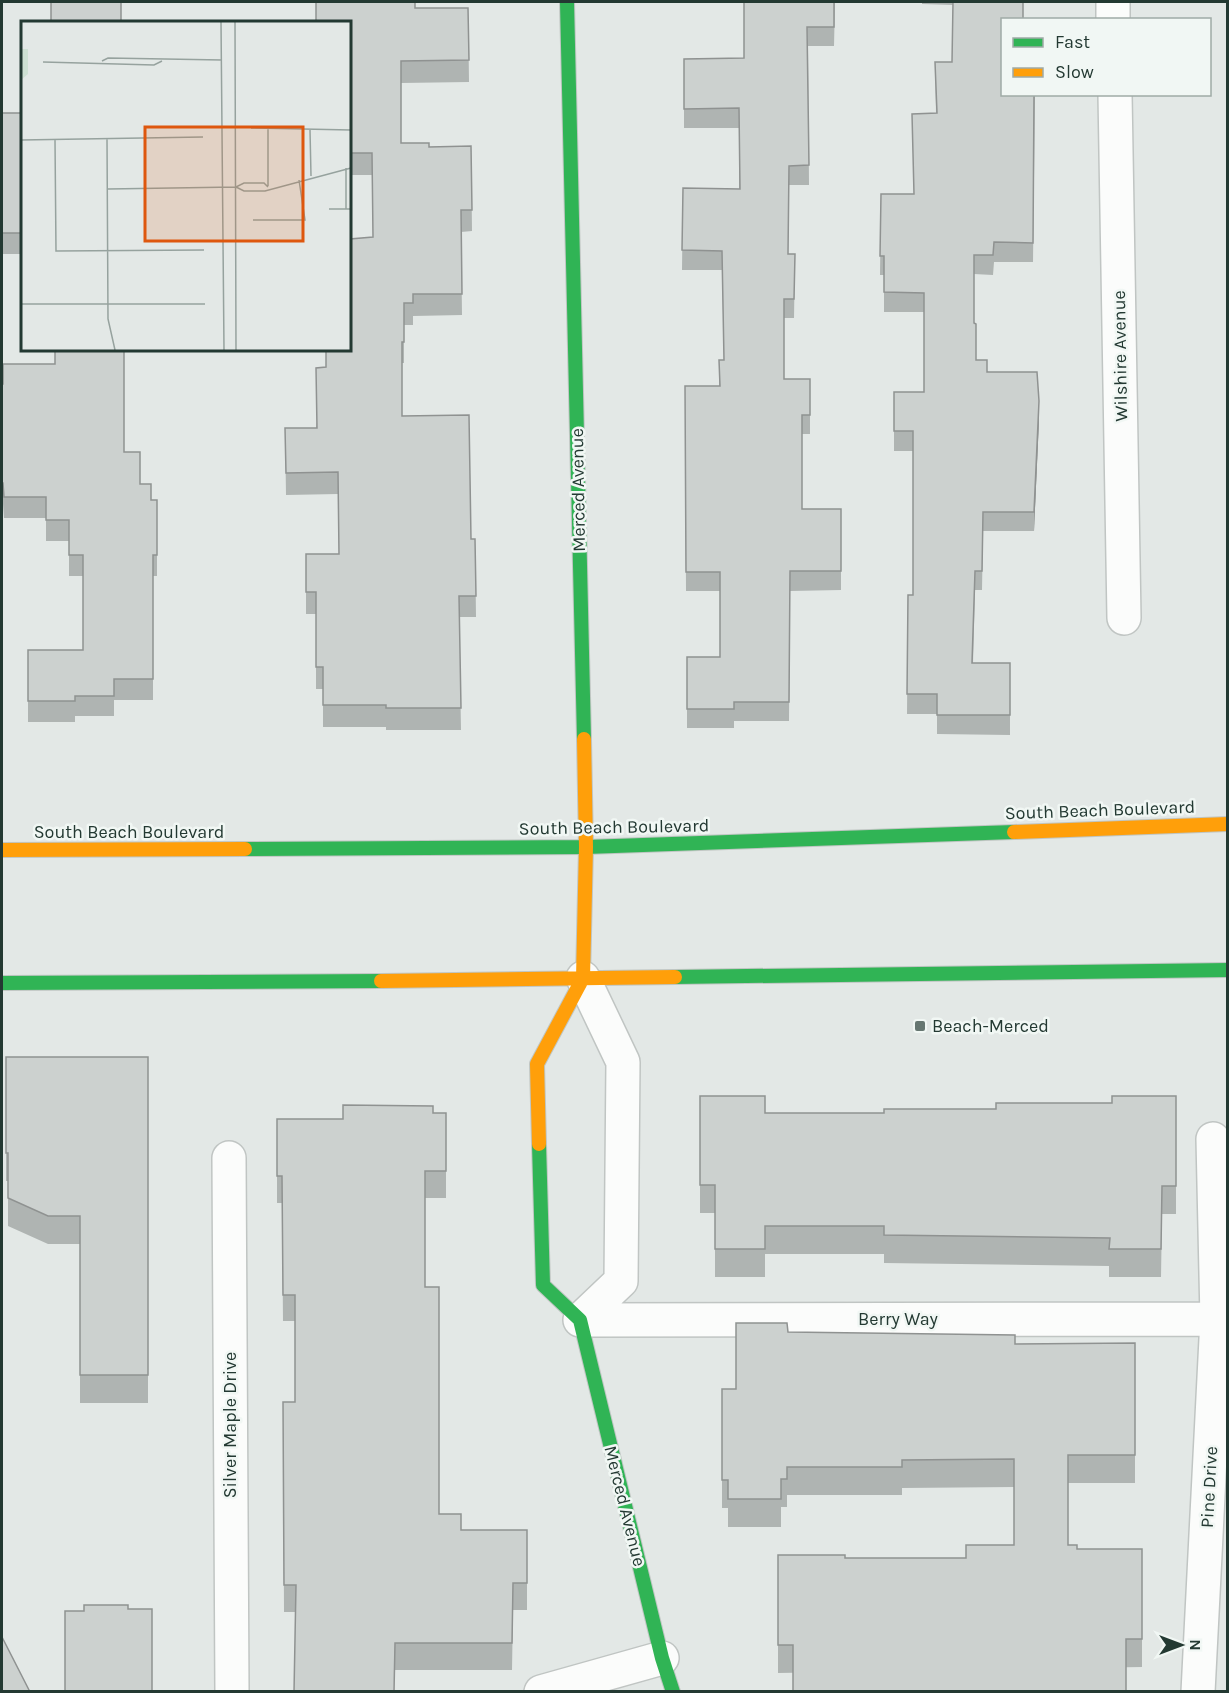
<svg xmlns="http://www.w3.org/2000/svg" width="1229" height="1693" font-family="Karla,sans-serif">
	<style>
		.lines { fill: none; stroke-linecap: round; stroke-linejoin: round }
		.street-casing { stroke: #c0c5c3; stroke-width: 36 }
		.fast-casing { stroke: #c0c6c3; stroke-width: 16 }
		.slow-casing { stroke: #c0c6c3; stroke-width: 16 }
		.street { stroke: #fbfcfb; stroke-width: 33 }
		.fast { stroke: #30b455; stroke-width: 14 }
		.slow { stroke: #ff9f0a; stroke-width: 14 }
		.wall { fill: #afb4b2 }
		.shaded-wall { fill: #8f9291 }
		.building { fill: #ccd1cf; stroke: #8f9291; stroke-width: 1.5 }
		.poi-dot { fill: #667671; stroke: #f1f7f4; stroke-width: 2 }
		.labels { text-anchor: middle; dominant-baseline: central; stroke-width: 5; stroke-linejoin: round; paint-order: stroke }
		.street-label { font-size: 18px; fill: #233932; stroke: #f1f7f4 }
		.poi-label { font-size: 18px; fill: #233932; stroke: #f1f7f4; text-anchor: start }
		.inset-road { fill: none; stroke: #96a29e; stroke-width: 1.5 }
		.view { fill: #de570e; fill-opacity: 0.15; stroke: #de570e; stroke-width: 3 }
		.inset-edge { fill: none; stroke: #233932; stroke-width: 3 }
	</style>
	<rect width="100%" height="100%" fill="#e3e8e6"/>
	<g class="lines">
		<!-- street casing -->
		<g class="street-casing">
			<path id="street" d="M 1113,2 L 1113,20
				M 1115,94 L 1124,618
				M 229,1158 L 232,1692
				M 580,1320 L 1217,1319
				M 580,1320 L 621,1281 L 623,1062 L 583,978
				M 541,1692 L 662,1658
				M 1198,1692 L 1217,1319 L 1213,1139"/>
		</g>
		<!-- fast casing -->
		<g class="fast-casing">
			<path id="fast" d="M 567,2 L 584,739
				M 245,849 L 586,847 L 1014,832
				M 675,977 L 1228,970
				M 2,983 L 381,981
				M 539,1144 L 543,1285 L 580,1320 L 662,1658 L 673,1692"/>
		</g>
		<!-- slow casing -->
		<g class="slow-casing">
			<path id="slow" d="M 1014,832 L 1228,824
				M 2,850 L 245,849
				M 381,981 L 675,977
				M 539,1144 L 537,1064 L 583,978 L 586,847 L 584,739"/>
		</g>
		<!-- street -->
		<use href="#street" class="street"/>
		<!-- fast -->
		<use href="#fast" class="fast"/>
		<!-- slow -->
		<use href="#slow" class="slow"/>
	</g>
	<!-- wall -->
	<path class="wall" d="M 725,2 L 835,2 L 834,46 L 808,46 L 809,185 L 789,185 L 788,254 L 795,254 L 794,318 L 784,318 L 784,379 L 810,379 L 810,434 L 802,434 L 802,509 L 841,509 L 841,590 L 790,591 L 789,721 L 734,721 L 734,728 L 687,728 L 687,657 L 720,657 L 720,591 L 686,591 L 685,386 L 719,386 L 719,360 L 724,360 L 722,270 L 682,270 L 683,188 L 739,189 L 739,128 L 684,128 L 684,59 L 744,58 L 744,3 L 725,3 Z
		M 922,2 L 1023,2 L 1002,20 L 1035,94 L 1033,262 L 994,262 L 993,275 L 974,274 L 974,323 L 976,360 L 1039,420 L 1034,531 L 983,531 L 982,590 L 975,590 L 973,663 L 1010,663 L 1010,735 L 937,734 L 937,714 L 907,714 L 908,595 L 913,595 L 913,451 L 894,451 L 894,392 L 924,392 L 924,312 L 884,312 L 884,275 L 880,275 L 881,194 L 914,194 L 912,114 L 936,113 L 935,62 L 952,62 L 953,5 L 922,4 Z
		M 415,8 L 468,8 L 469,82 L 401,83 L 401,143 L 429,147 L 471,146 L 472,231 L 461,232 L 462,315 L 413,316 L 413,325 L 404,325 L 404,363 L 402,363 L 402,416 L 471,539 L 475,539 L 476,617 L 459,617 L 461,730 L 386,730 L 386,727 L 323,727 L 323,689 L 316,689 L 316,614 L 306,614 L 306,554 L 339,554 L 338,494 L 286,495 L 285,428 L 316,428 L 326,367 L 373,237 L 372,175 L 350,175 L 350,22 Z
		M 2,113 L 22,113 L 22,254 L 2,254 Z
		M 55,364 L 124,452 L 140,484 L 151,500 L 157,500 L 157,576 L 153,576 L 153,700 L 114,700 L 114,716 L 75,716 L 75,722 L 28,722 L 28,650 L 83,650 L 83,576 L 69,576 L 69,541 L 46,541 L 46,518 L 4,518 L 3,504 L 2,504 L 2,384 Z
		M 6,1057 L 148,1057 L 148,1403 L 80,1403 L 80,1244 L 48,1244 L 8,1226 L 8,1181 L 6,1181 Z
		M 700,1096 L 765,1113 L 884,1113 L 996,1109 L 1112,1103 L 1176,1096 L 1176,1214 L 1162,1214 L 1161,1277 L 1109,1277 L 1109,1266 L 884,1263 L 884,1254 L 765,1254 L 765,1277 L 715,1277 L 715,1213 L 700,1213 Z
		M 433,1113 L 446,1113 L 446,1198 L 425,1198 L 425,1287 L 439,1514 L 461,1530 L 527,1530 L 527,1610 L 513,1610 L 512,1670 L 395,1670 L 295,1612 L 284,1612 L 283,1402 L 295,1402 L 295,1321 L 283,1321 L 282,1203 L 277,1203 L 277,1119 L 343,1119 Z
		M 788,1332 L 1015,1344 L 1135,1343 L 1135,1483 L 1068,1483 L 1068,1545 L 1077,1549 L 1142,1549 L 1142,1667 L 778,1673 L 778,1555 L 845,1558 L 966,1558 L 1014,1545 L 1014,1487 L 902,1488 L 902,1495 L 787,1495 L 787,1507 L 781,1507 L 781,1527 L 728,1527 L 728,1508 L 722,1508 L 722,1389 L 736,1389 Z"/>
	<!-- shaded-wall -->
	<path class="shaded-wall" d="M 1039,401 L 1039,420 L 1034,531 L 1034,512 Z"/>
	<!-- building -->
	<path class="building" d="M 51,2 L 121,2 L 121,22 L 51,22 Z
		M 316,2 L 415,2 L 415,8 L 468,8 L 469,60 L 401,61 L 401,143 L 429,143 L 429,147 L 471,146 L 472,210 L 461,210 L 462,294 L 413,294 L 413,303 L 404,303 L 404,342 L 402,342 L 402,416 L 469,415 L 471,539 L 475,539 L 476,596 L 459,596 L 461,708 L 386,708 L 386,705 L 323,705 L 323,667 L 316,667 L 316,592 L 306,592 L 306,554 L 339,554 L 338,472 L 286,473 L 285,428 L 317,428 L 316,368 L 326,367 L 326,350 L 350,350 L 350,239 L 373,237 L 372,153 L 350,153 L 350,22 L 316,22 Z
		M 744,2 L 834,2 L 834,27 L 807,27 L 809,165 L 789,166 L 788,254 L 795,254 L 794,299 L 784,299 L 784,379 L 810,379 L 810,415 L 802,415 L 802,509 L 841,509 L 841,571 L 790,571 L 789,702 L 734,702 L 734,709 L 687,709 L 687,657 L 720,657 L 720,572 L 686,572 L 685,386 L 720,386 L 719,360 L 724,360 L 722,251 L 682,250 L 683,188 L 740,189 L 739,108 L 684,109 L 684,59 L 744,58 Z
		M 953,2 L 1023,2 L 1023,20 L 1002,20 L 1002,94 L 1034,94 L 1033,243 L 994,242 L 993,255 L 974,255 L 974,323 L 976,324 L 976,360 L 987,360 L 987,372 L 1037,372 L 1039,401 L 1034,512 L 983,512 L 982,571 L 975,571 L 972,663 L 1010,663 L 1010,715 L 937,715 L 937,694 L 907,694 L 908,595 L 913,595 L 913,431 L 894,431 L 894,392 L 924,392 L 924,293 L 884,292 L 884,256 L 880,256 L 881,194 L 914,194 L 912,114 L 937,113 L 935,62 L 952,62 Z
		M 2,113 L 22,113 L 22,233 L 2,233 Z
		M 55,350 L 124,350 L 124,452 L 140,452 L 140,484 L 151,484 L 151,500 L 157,500 L 157,555 L 153,555 L 153,679 L 114,679 L 114,696 L 75,696 L 75,701 L 28,701 L 28,650 L 83,650 L 83,555 L 69,555 L 69,520 L 46,520 L 46,497 L 4,497 L 3,483 L 2,483 L 2,384 L 3,384 L 3,364 L 55,364 Z
		M 6,1057 L 148,1057 L 148,1375 L 80,1375 L 80,1216 L 48,1216 L 8,1198 L 8,1153 L 6,1153 Z
		M 700,1096 L 765,1096 L 765,1113 L 884,1113 L 884,1109 L 996,1109 L 996,1103 L 1112,1103 L 1112,1096 L 1176,1096 L 1176,1186 L 1162,1186 L 1161,1249 L 1109,1249 L 1110,1238 L 884,1235 L 884,1226 L 765,1226 L 765,1249 L 715,1249 L 715,1185 L 700,1185 Z
		M 343,1105 L 433,1106 L 433,1113 L 446,1113 L 446,1171 L 425,1171 L 425,1287 L 439,1287 L 439,1514 L 461,1514 L 461,1530 L 527,1530 L 527,1583 L 513,1583 L 512,1643 L 395,1643 L 394,1692 L 294,1692 L 296,1585 L 284,1585 L 283,1402 L 295,1402 L 295,1295 L 283,1295 L 282,1176 L 277,1176 L 277,1119 L 343,1119 Z
		M 736,1323 L 787,1323 L 788,1332 L 1015,1335 L 1015,1344 L 1135,1343 L 1135,1455 L 1068,1455 L 1068,1545 L 1077,1545 L 1077,1549 L 1142,1549 L 1142,1639 L 1126,1639 L 1126,1692 L 793,1692 L 793,1645 L 778,1645 L 778,1555 L 845,1555 L 845,1558 L 966,1558 L 966,1545 L 1014,1545 L 1014,1459 L 902,1460 L 902,1467 L 787,1467 L 787,1479 L 781,1479 L 781,1499 L 728,1499 L 728,1480 L 722,1480 L 722,1389 L 736,1389 Z
		M 84,1605 L 128,1605 L 128,1609 L 152,1609 L 152,1692 L 65,1692 L 65,1611 L 84,1611 Z
		M 2,1637 L 30,1692 L 2,1692 Z"/>
	<!-- markers -->
	<rect class="poi-dot" x="914" y="1020" width="12" height="12" rx="3"/>
	<g class="labels">
		<!-- street labels -->
		<g class="street-label">
			<text transform="translate(1120 356) rotate(-91)">Wilshire Avenue</text>
			<text transform="translate(578 490) rotate(-91)">Merced Avenue</text>
			<text transform="translate(1100 810) rotate(-2)">South Beach Boulevard</text>
			<text transform="translate(614 827) rotate(-1)">South Beach Boulevard</text>
			<text x="129" y="832">South Beach Boulevard</text>
			<text x="898" y="1319">Berry Way</text>
			<text transform="translate(230 1425) rotate(-90)">Silver Maple Drive</text>
			<text transform="translate(1209 1487) rotate(-87)">Pine Drive</text>
			<text transform="translate(625 1506) rotate(76)">Merced Avenue</text>
		</g>
		<!-- poi labels -->
		<g class="poi-label">
			<text x="932" y="1026">Beach-Merced</text>
		</g>
	</g>
	<!-- overview -->
	<g transform="translate(21 21)">
		<rect width="330" height="330" fill="#e3e8e6"/>
		<path d="M 0,28 L 7,28 L 7,53 L 0,59 Z" fill="#cee0d3"/>
		<path class="inset-road" d="M 200,1 L 203,329M 214,1 L 215,329M 81,40 L 87,37 L 201,39M 22,41 L 133,44 L 141,40M 230,107 L 330,109M 247,107 L 247,165M 289,109 L 290,155M 86,117 L 87,298 L 94,329M 0,119 L 182,116M 34,119 L 35,230 L 183,229M 215,166 L 223,170 L 244,170 L 330,147M 87,168 L 215,166 L 223,162 L 243,162 L 247,166M 308,188 L 330,188M 325,188 L 325,147M 232,199 L 284,199 L 278,159M 0,283 L 184,283"/>
		<path class="view" d="M 124,106 L 282,106 L 282,220 L 124,220 Z"/>
		<rect width="330" height="330" class="inset-edge"/>
	</g>
	<!-- border -->
	<rect width="1229" height="1693" fill="none" stroke="#233932" stroke-width="6"/>
	<!-- legend -->
	<rect x="1001" y="18" width="210" height="78" fill="#f1f7f4" stroke="#9faba6" stroke-width="1.5"/>
	<rect x="1013" y="38" width="30" height="9" fill="#30b455" stroke="#9faba6" stroke-width="1.5"/>
	<text x="1055" y="48" font-size="18" fill="#233932">Fast</text>
	<rect x="1013" y="68" width="30" height="9" fill="#ff9f0a" stroke="#9faba6" stroke-width="1.5"/>
	<text x="1055" y="78" font-size="18" fill="#233932">Slow</text>
	<!-- north arrow -->
	<g transform="translate(1181 1645) rotate(90)" stroke="#f1f7f4" stroke-width="4.5" paint-order="stroke">
	<path d="M0-4.5L10 22L0 15L-10 22Z" fill="#233932"/>
	<text y="-9" font-size="16" font-weight="bold" text-anchor="middle" fill="#233932">N</text>
	</g>
</svg>
